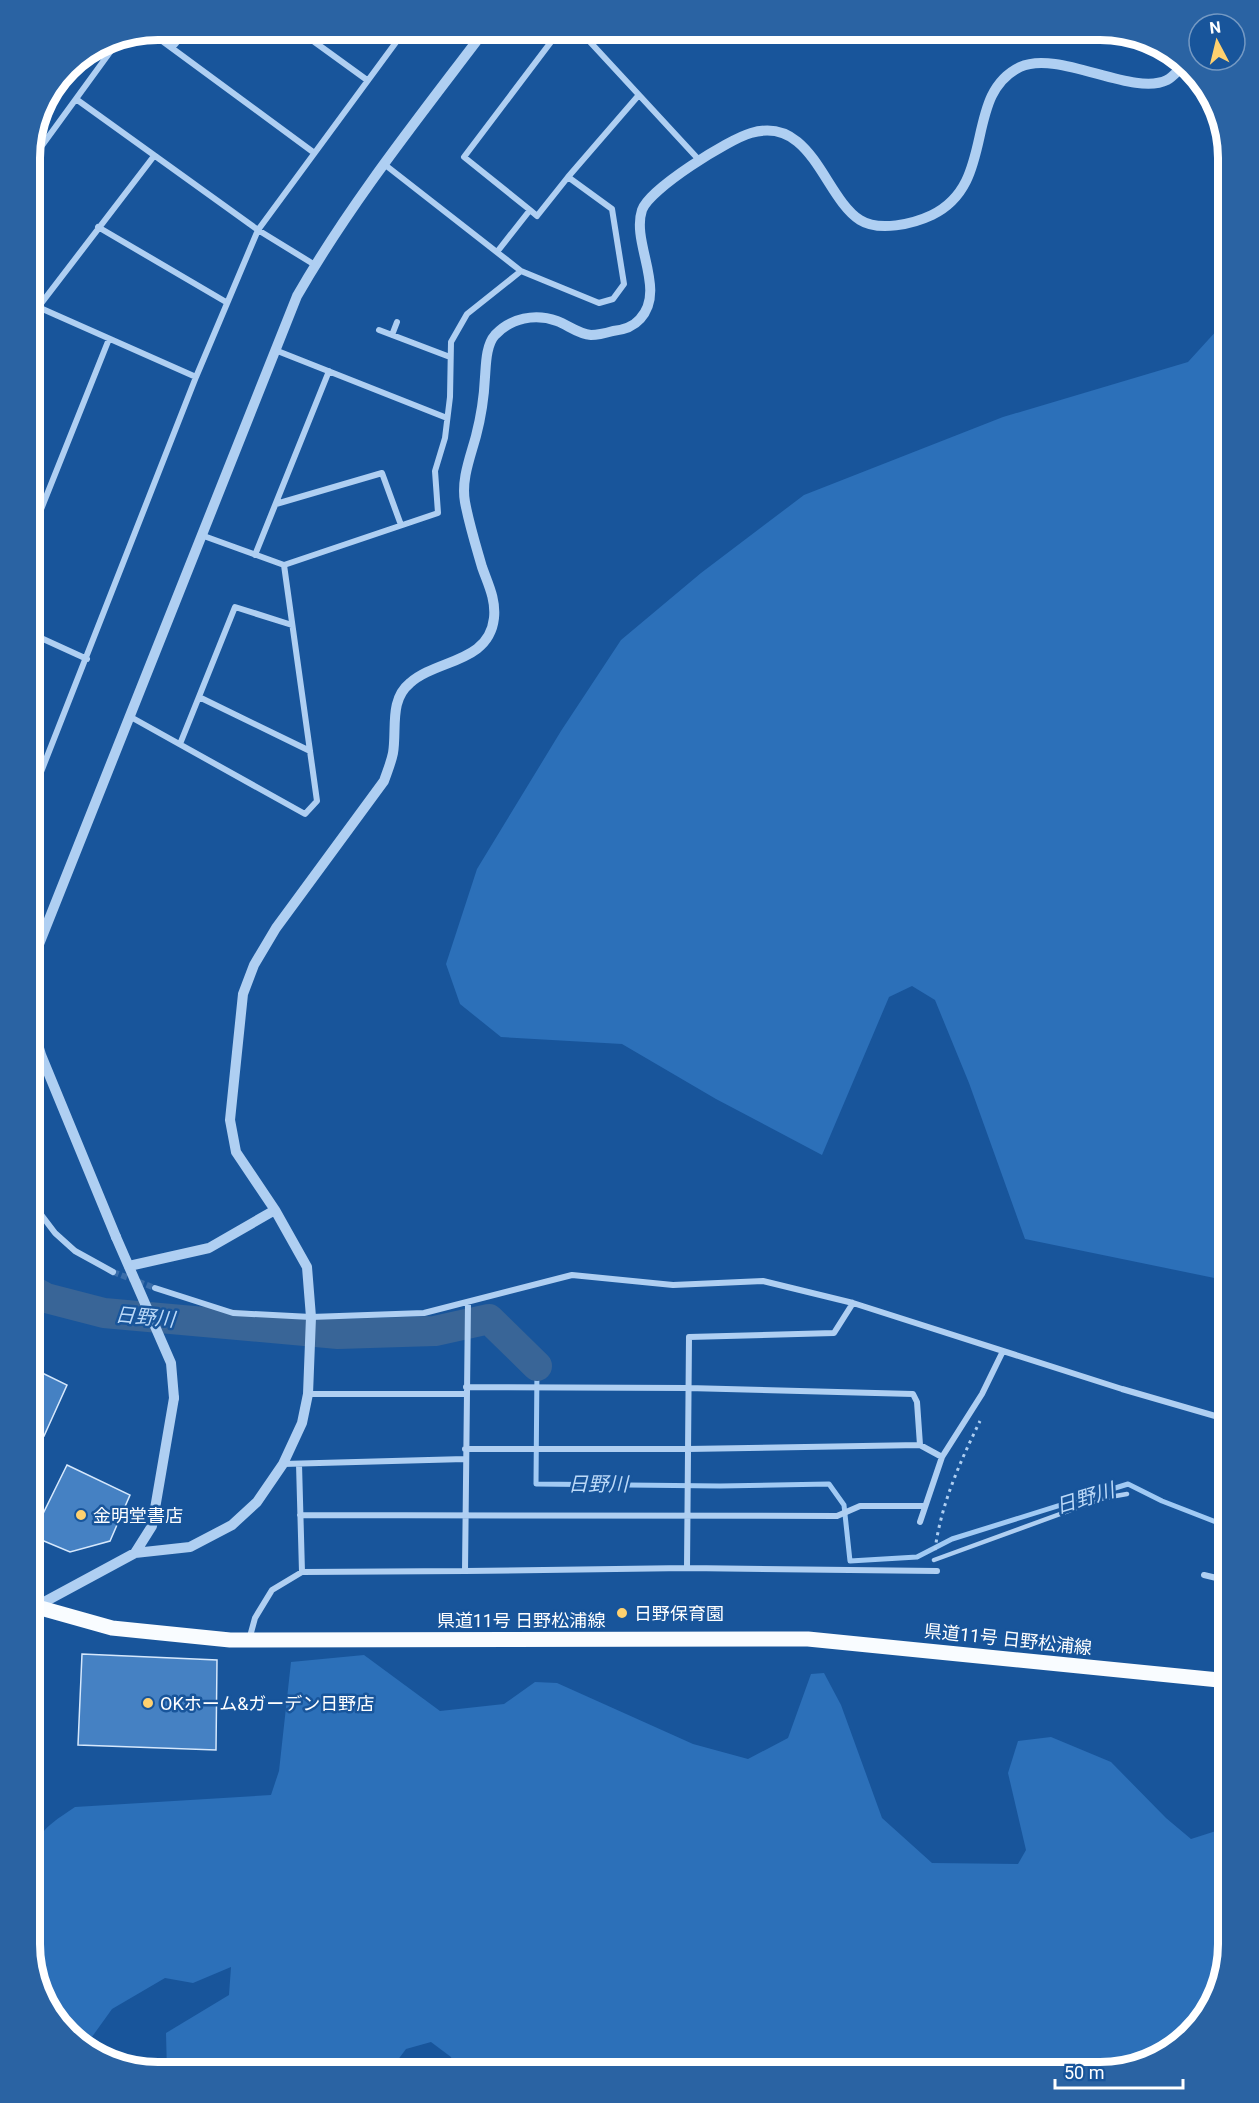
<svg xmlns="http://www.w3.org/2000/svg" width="1259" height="2103" font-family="Roboto,'Noto Sans JP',sans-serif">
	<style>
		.green { fill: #2c70b9 }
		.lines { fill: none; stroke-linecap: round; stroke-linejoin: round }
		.stream { stroke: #a1caf4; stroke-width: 5 }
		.river { stroke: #396597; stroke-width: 30 }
		.building { fill: #4581c3; stroke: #d6e8fc; stroke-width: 1.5 }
		.minor-tunnel { stroke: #3b6eaa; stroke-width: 6; stroke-dasharray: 6 3; stroke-linecap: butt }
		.path { stroke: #afcff2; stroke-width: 3; stroke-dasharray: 3 4.5; stroke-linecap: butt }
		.service { stroke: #afcff2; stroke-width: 4.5 }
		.minor { stroke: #afcff2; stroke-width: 6 }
		.tertiary { stroke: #afcff2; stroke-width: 10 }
		.primary { stroke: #f9fcff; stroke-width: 15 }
		.tertiary-bridge { stroke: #afcff2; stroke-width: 10 }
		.poi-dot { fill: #ffd16f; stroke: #18559b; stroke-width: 2 }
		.labels { text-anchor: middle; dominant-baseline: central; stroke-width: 5; stroke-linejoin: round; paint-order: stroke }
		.poi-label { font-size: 18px; fill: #fff; stroke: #18559b; text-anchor: start }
		.street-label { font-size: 18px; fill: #fff; stroke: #18559b }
		.water-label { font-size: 20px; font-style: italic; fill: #bbd9f8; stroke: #18559b }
		.rim { fill: none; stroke: #fff; stroke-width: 8 }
	</style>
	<rect width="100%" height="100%" fill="#18559b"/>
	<!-- green -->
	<path class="green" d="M 1229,317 L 1229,1281 L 1025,1239 L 969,1083 L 935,1000 L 912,986 L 889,997 L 822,1155 L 716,1099 L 622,1044 L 501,1037 L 460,1004 L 446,964 L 477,869 L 561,731 L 621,640 L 701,573 L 804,495 L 1003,417 L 1188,362 Z
		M 364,1655 L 440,1711 L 504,1704 L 535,1682 L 557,1683 L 693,1744 L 748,1759 L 788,1738 L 811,1674 L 824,1673 L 841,1705 L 882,1818 L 932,1863 L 1018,1864 L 1026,1850 L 1008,1773 L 1018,1741 L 1051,1737 L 1111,1762 L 1166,1818 L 1191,1839 L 1216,1831 L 1229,1794 L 1229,1945 L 1208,2016 L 1157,2060 L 1101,2073 L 456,2073 L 451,2057 L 431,2042 L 406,2049 L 388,2073 L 167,2073 L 166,2033 L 229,1995 L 231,1967 L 193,1983 L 165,1978 L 112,2009 L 84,2048 C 71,2033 55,2019 45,2003 C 29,1980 23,1868 35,1844 C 44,1826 59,1818 75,1807 L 271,1795 L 279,1771 L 291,1662 Z"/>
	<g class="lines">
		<!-- stream -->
		<path class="stream" d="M 537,1366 L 536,1484 L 720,1486 L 829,1484 L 844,1505 L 850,1561 L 917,1557 L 952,1539 L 1128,1484 L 1162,1501 L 1229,1527"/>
		<!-- river -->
		<path class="river" d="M 30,1289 L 46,1298 L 104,1313 L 338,1334 L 435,1331 L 489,1319 L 537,1366"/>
	</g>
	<!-- building -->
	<path class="building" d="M 30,1367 L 67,1385 L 44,1436 L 30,1430 Z
		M 67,1465 L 130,1495 L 110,1541 L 70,1552 L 32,1536 Z
		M 82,1654 L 217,1660 L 216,1750 L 78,1745 Z"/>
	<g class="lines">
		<!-- minor-tunnel -->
		<path class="minor-tunnel" d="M 113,1272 L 155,1288"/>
		<!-- path -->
		<path class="path" d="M 935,1550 C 941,1504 960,1462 980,1421"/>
		<!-- service -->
		<path class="service" d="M 934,1560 L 1104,1498 L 1127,1494"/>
		<!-- minor -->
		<path class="minor" d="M 298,30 L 367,80
			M 579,30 L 700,161
			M 150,32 L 313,152
			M 172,48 L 187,30
			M 76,99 L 258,230 L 315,265
			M 30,162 L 121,37
			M 384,164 L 521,271
			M 530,210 L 464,157 L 560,30
			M 98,227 L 226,302
			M 497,252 L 530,210 L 537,216 L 568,177
			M 38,307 L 196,377
			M 30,318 L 154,156
			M 379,330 L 450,357
			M 392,335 L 397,322
			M 275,350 L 447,418
			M 276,504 L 382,473 L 401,525
			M 201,535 L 284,565 L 438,513 L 435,471 L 445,438 L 450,397 L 451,342 L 467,314 L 521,271 L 599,303 L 613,299 L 624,284 L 612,209 L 568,177 L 638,96
			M 30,537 L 109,339
			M 255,555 L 329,371
			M 30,633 L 87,659
			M 199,697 L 310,751
			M 129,716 L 305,814 L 317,801 L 284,565
			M 180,744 L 235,607 L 292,625
			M 30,800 L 196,377 L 258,230 L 405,30
			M 30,1200 L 55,1233 L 75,1251 L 113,1272
			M 155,1288 L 233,1313 L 311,1317 L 424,1313 L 572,1275 L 673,1285 L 763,1281 L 853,1303 L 1122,1389 L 1229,1420
			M 468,1303 L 465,1571 L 687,1568 L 937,1571
			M 466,1387 L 688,1388 L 913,1394 L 917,1402 L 920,1445
			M 308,1394 L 466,1394
			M 465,1449 L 688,1449 L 920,1445 L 942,1457
			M 283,1464 L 465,1459
			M 299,1464 L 302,1572
			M 300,1515 L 837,1516 L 860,1506 L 923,1506
			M 920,1522 L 942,1457 L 982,1394 L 1003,1351
			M 687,1568 L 689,1337 L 834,1333 L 853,1303
			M 1204,1575 L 1229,1581
			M 249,1640 L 255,1618 L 272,1590 L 302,1572 L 465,1571"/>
		<!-- tertiary -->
		<path class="tertiary" d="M 30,967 L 297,296 C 351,202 420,116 485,30
			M 30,1017 L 41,1055 L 116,1237
			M 129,1266 L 209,1248 L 275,1210
			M 135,1553 L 152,1526 L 174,1398
			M 30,1621 L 35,1607 L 135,1553 L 190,1547 L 232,1525 L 257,1502 L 283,1464 L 302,1423 L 308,1394 L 311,1317 L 307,1267 L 275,1210 L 236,1152 L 230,1120 L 243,994 L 254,965 L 276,928 L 384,781 C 387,772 391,763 393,753 C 397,729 389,700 410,683 C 437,659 489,663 494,618 C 496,599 488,584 482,567 C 476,546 469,524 465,502 C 461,480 470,458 476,436 C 481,417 484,398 485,377 C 486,364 486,345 495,335 C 511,318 535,313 557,321 C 568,325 578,334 591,335 C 598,335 606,333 613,331 C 623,330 633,327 640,319 C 667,290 631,243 642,210 C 649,189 729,139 751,133 C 812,115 824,197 860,220 C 879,232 913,224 932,215 C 998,183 962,95 1020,67 C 1058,49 1133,97 1167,80 C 1173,77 1179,69 1184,65"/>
		<!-- primary -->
		<path class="primary" d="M 30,1605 L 112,1628 L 230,1640 L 808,1639 L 1229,1681"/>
		<!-- tertiary-bridge -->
		<path class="tertiary-bridge" d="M 116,1237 L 171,1363 L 174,1398"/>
	</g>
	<!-- markers -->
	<g class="poi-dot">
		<circle cx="81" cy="1515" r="6"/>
		<circle cx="622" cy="1613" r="6"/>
		<circle cx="148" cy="1703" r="6"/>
	</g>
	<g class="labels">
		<!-- poi labels -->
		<g class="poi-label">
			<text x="93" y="1515">金明堂書店</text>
			<text x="634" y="1613">日野保育園</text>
			<text x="160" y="1703">OKホーム&amp;ガーデン日野店</text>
		</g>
		<!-- street labels -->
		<g class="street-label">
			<text x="521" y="1620">県道11号 日野松浦線</text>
			<text transform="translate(1008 1639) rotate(6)">県道11号 日野松浦線</text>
		</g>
		<!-- water labels -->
		<g class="water-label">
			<text transform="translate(145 1317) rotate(5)">日野川</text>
			<text x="598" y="1484">日野川</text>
			<text transform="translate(1085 1498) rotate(-17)">日野川</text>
		</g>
	</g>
	<!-- crop -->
	<path d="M0 0H1259V2103H0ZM158 40H1100A118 118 0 0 1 1218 158V1944A118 118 0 0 1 1100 2062H158A118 118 0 0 1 40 1944V158A118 118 0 0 1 158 40Z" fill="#2a63a3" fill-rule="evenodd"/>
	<path class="rim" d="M158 40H1100A118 118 0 0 1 1218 158V1944A118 118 0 0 1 1100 2062H158A118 118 0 0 1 40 1944V158A118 118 0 0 1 158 40Z"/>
	<!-- north arrow -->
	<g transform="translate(1217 42) rotate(353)"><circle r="28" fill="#18559b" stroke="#7499c3" stroke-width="1.5"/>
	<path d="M0-4.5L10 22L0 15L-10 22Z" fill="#ffd16f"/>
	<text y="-9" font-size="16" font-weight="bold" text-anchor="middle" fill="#ffffff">N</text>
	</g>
	<!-- scale -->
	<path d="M1055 2079v9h128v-9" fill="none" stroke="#ffffff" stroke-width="3"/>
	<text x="1064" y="2079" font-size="18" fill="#ffffff" stroke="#18559b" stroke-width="4.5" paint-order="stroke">50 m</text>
</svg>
